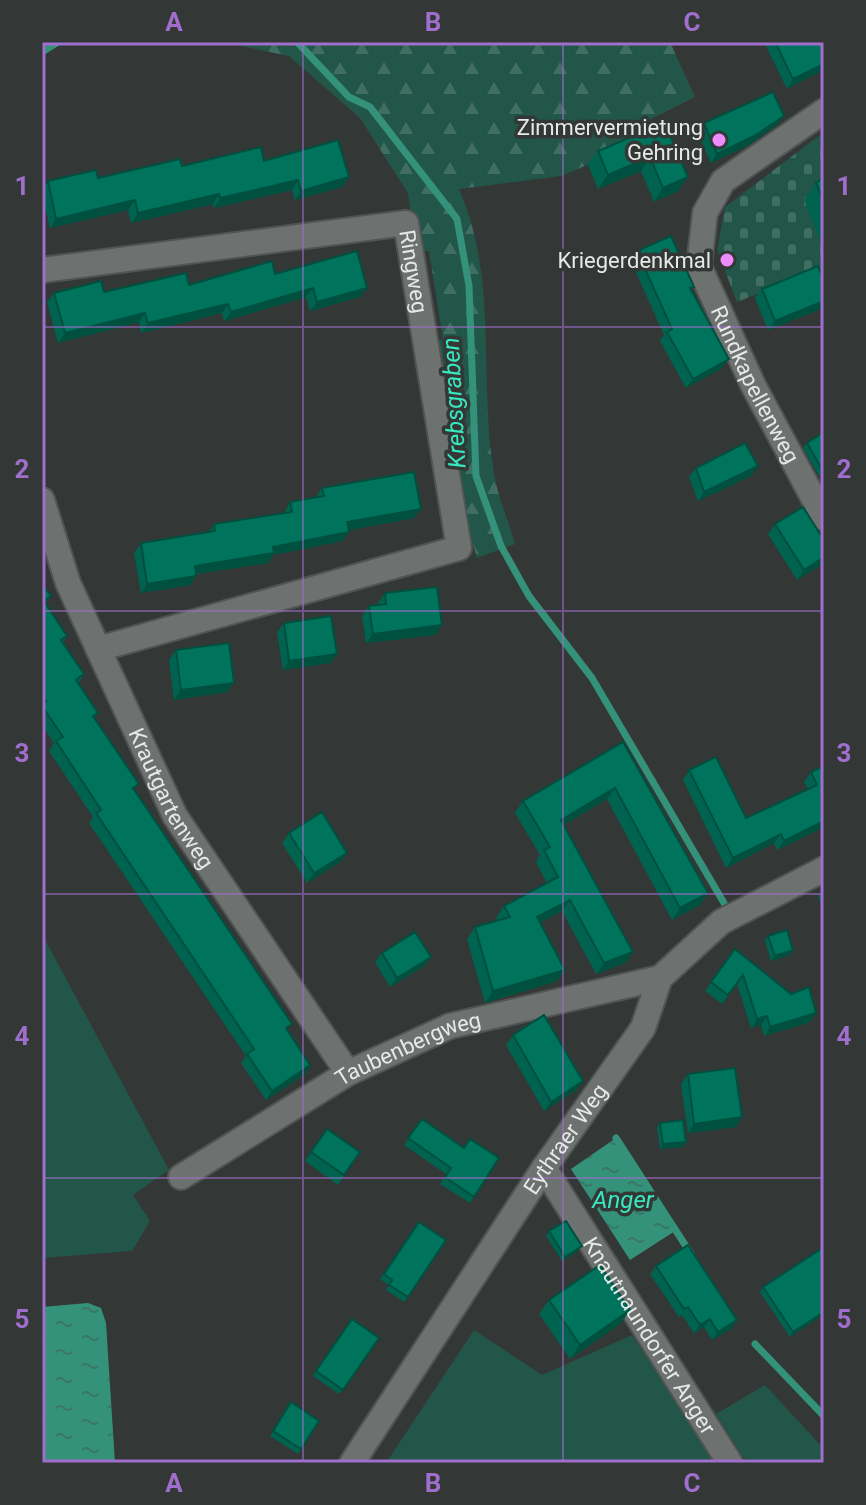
<svg xmlns="http://www.w3.org/2000/svg" width="866" height="1505" font-family="Roboto,sans-serif">
	<style>
		.green { fill: #215648 }
		.forest { fill: url(#forest-firs) }
		.cemetery { fill: url(#cemetery-stones) }
		.water { fill: url(#water-ripples) }
		.lines { fill: none; stroke-linecap: round; stroke-linejoin: round }
		.stream { stroke: #34927a; stroke-width: 7 }
		.street-casing { stroke: #505453; stroke-width: 28 }
		.street { stroke: #6d7270; stroke-width: 24 }
		.wall { fill: #00634f }
		.shaded-wall { fill: #005040 }
		.building { fill: #00735c; stroke: #005040; stroke-width: 2 }
		.grid { fill: none; stroke: #a06ecd; stroke-width: 2; stroke-opacity: 0.55 }
		.poi-dot { fill: #ed8cfa; stroke: #333836; stroke-width: 3 }
		.labels { text-anchor: middle; dominant-baseline: central; stroke-width: 7; stroke-linejoin: round; paint-order: stroke }
		.poi-label { font-size: 22px; fill: #e6e9e8; stroke: #333836; text-anchor: end }
		.street-label { font-size: 22px; fill: #e6e9e8; stroke: #333836 }
		.water-label { font-size: 24px; font-style: italic; fill: #38e8bf; stroke: #333836 }
		.neatline { fill: none; stroke: #a06ecd; stroke-width: 3 }
		.grid-label { font-size: 26px; text-anchor: middle; font-weight: bold; fill: #a06ecd }
	</style>
	<defs>
		<pattern id="forest-firs" width="22" height="20" patternUnits="userSpaceOnUse" patternTransform="scale(2)"><rect width="22" height="20" fill="#215648"/><path d="M5 1l3.5 6h-7zM16 11l3.5 6h-7z" fill="#416e62"/></pattern>
		<pattern id="cemetery-stones" width="16" height="16" patternUnits="userSpaceOnUse" patternTransform="scale(2)"><rect width="16" height="16" fill="#215648"/><path d="M2 7V4a2 2 0 0 1 4 0v3zM10 15v-3a2 2 0 0 1 4 0v3z" fill="#416e62"/></pattern>
		<pattern id="water-ripples" width="26" height="14" patternUnits="userSpaceOnUse" patternTransform="scale(2)"><rect width="26" height="14" fill="#34927a"/><path d="M2 4q2-2 4 0t4 0M15 11q2-2 4 0t4 0" fill="none" stroke="#3a7768"/></pattern>
	</defs>
	<rect width="100%" height="100%" fill="#333836"/>
	<!-- green -->
	<path class="green" d="M 42,934 L 169,1170 L 133,1195 L 150,1221 L 132,1251 L 42,1258 Z
		M 474,1330 L 542,1375 L 632,1335 L 716,1463 L 386,1463 Z
		M 765,1385 L 824,1449 L 824,1463 L 747,1463 L 716,1414 Z"/>
	<!-- forest -->
	<path class="forest" d="M 222,42 L 670,42 L 695,97 L 649,120 L 655,137 L 561,176 L 459,189 C 498,278 479,374 493,467 C 496,493 508,519 515,544 L 477,558 L 454,479 L 431,342 L 443,339 L 429,251 L 416,252 L 408,193 L 360,118 L 289,56 Z"/>
	<!-- cemetery -->
	<path class="cemetery" d="M 824,132 L 824,267 L 737,302 L 717,250 L 725,207 Z"/>
	<!-- water -->
	<path class="water" d="M 616,1138 L 675,1231 L 630,1260 L 571,1169 Z
		M 88,1303 L 101,1308 L 106,1323 L 115,1463 L 42,1463 L 42,1307 Z"/>
	<g class="lines">
		<!-- stream -->
		<path class="stream" d="M 297,42 L 349,97 L 370,107 L 457,219 L 469,286 L 476,476 L 501,546 L 529,596 L 592,678 L 724,903
			M 42,52 L 58,42
			M 616,1138 L 691,1254
			M 755,1344 L 824,1416"/>
		<!-- street casing -->
		<g class="street-casing">
			<g id="street">
				<path id="s1" d="M 824,111 L 723,181 L 705,213 L 699,266 L 753,385 L 824,518"/>
				<path id="s2" d="M 42,270 L 406,223 L 459,548 L 98,649"/>
				<path id="s3" d="M 42,500 L 68,583 L 175,816 L 348,1073"/>
				<path id="s4" d="M 544,1168 L 730,1463"/>
				<path id="s5" d="M 181,1177 L 348,1073 L 450,1026 L 660,978"/>
				<path id="s6" d="M 352,1463 L 544,1168 L 643,1028 L 660,978 L 721,922 L 824,869"/>
			</g>
		</g>
		<!-- street -->
		<use href="#street" class="street"/>
	</g>
	<!-- wall -->
	<path class="wall" d="M 764,42 L 824,42 L 787,89 Z
		M 784,116 L 777,125 L 747,146 L 711,163 L 697,133 L 704,123 Z
		M 665,123 L 688,177 L 678,191 L 654,202 L 641,171 L 598,189 L 588,165 L 598,151 Z
		M 264,161 L 349,177 L 342,187 L 295,200 L 292,190 L 214,208 L 213,204 L 131,223 L 128,210 L 50,228 L 42,195 L 42,190 L 48,181 L 98,178 L 182,166 Z
		M 824,177 L 824,250 L 804,200 L 816,183 Z
		M 637,251 L 691,290 L 722,368 L 686,388 L 660,341 L 664,335 L 631,261 Z
		M 275,274 L 367,288 L 360,297 L 310,311 L 306,297 L 224,321 L 222,313 L 141,333 L 139,322 L 58,343 L 47,302 L 54,293 L 104,292 L 189,285 Z
		M 824,281 L 824,308 L 768,330 L 755,298 L 762,289 Z
		M 807,443 L 824,473 L 819,476 L 803,448 Z
		M 696,468 L 751,476 L 698,501 L 689,477 Z
		M 322,488 L 421,509 L 414,518 L 348,530 L 342,541 L 273,555 L 268,563 L 196,574 L 190,585 L 141,593 L 134,553 L 141,543 L 209,532 L 214,524 L 284,513 L 290,502 L 316,497 Z
		M 775,524 L 824,563 L 797,580 L 768,534 Z
		M 42,584 L 51,596 L 45,604 L 67,636 L 63,642 L 84,674 L 78,684 L 98,713 L 94,718 L 135,791 L 310,1065 L 304,1075 L 266,1100 L 241,1063 L 246,1056 L 89,823 L 93,817 L 49,751 L 54,743 L 42,725 Z
		M 385,593 L 435,635 L 366,643 L 362,616 L 369,606 L 378,605 L 378,603 Z
		M 284,623 L 337,654 L 330,663 L 283,670 L 277,632 Z
		M 176,650 L 227,692 L 174,700 L 169,660 Z
		M 623,742 L 708,893 L 700,905 L 672,920 L 607,799 L 564,825 L 633,952 L 625,963 L 596,974 L 562,911 L 540,923 L 565,970 L 557,981 L 485,1003 L 467,939 L 475,927 L 498,921 L 496,918 L 504,906 L 547,883 L 536,862 L 540,855 L 515,813 L 523,801 Z
		M 824,766 L 824,827 L 777,850 L 774,843 L 726,868 L 683,780 L 689,770 L 746,818 L 808,789 L 804,782 L 811,772 Z
		M 289,833 L 347,853 L 340,862 L 307,883 L 282,843 Z
		M 824,888 L 824,909 L 818,897 Z
		M 768,936 L 790,955 L 771,961 L 765,941 Z
		M 735,949 L 810,1022 L 764,1036 L 761,1025 L 751,1028 L 737,984 L 722,1004 L 705,991 Z
		M 382,953 L 431,957 L 424,966 L 390,987 L 375,962 Z
		M 513,1035 L 583,1081 L 576,1090 L 544,1111 L 506,1045 Z
		M 688,1074 L 742,1117 L 736,1127 L 688,1133 L 681,1084 Z
		M 422,1119 L 464,1148 L 499,1158 L 470,1203 L 440,1184 L 446,1174 L 404,1145 Z
		M 660,1123 L 683,1147 L 660,1149 L 657,1127 Z
		M 327,1129 L 360,1152 L 338,1185 L 305,1161 Z
		M 419,1222 L 446,1240 L 404,1302 L 386,1290 L 389,1285 L 380,1279 Z
		M 549,1231 L 582,1246 L 578,1251 L 562,1261 L 546,1236 Z
		M 824,1247 L 824,1314 L 790,1337 L 760,1292 L 763,1287 Z
		M 656,1266 L 731,1329 L 712,1340 L 704,1327 L 694,1333 L 682,1315 L 679,1317 L 650,1274 Z
		M 549,1300 L 630,1310 L 620,1324 L 570,1359 L 539,1314 Z
		M 352,1319 L 379,1338 L 339,1394 L 313,1376 Z
		M 291,1402 L 319,1421 L 298,1454 L 270,1436 Z"/>
	<!-- shaded-wall -->
	<path class="shaded-wall" d="M 824,64 L 824,70 L 787,89 L 793,79 Z
		M 784,116 L 777,125 L 747,146 L 711,163 L 717,154 Z
		M 650,157 L 641,171 L 598,189 L 608,175 Z
		M 349,177 L 342,187 L 295,200 L 301,191 Z
		M 688,177 L 678,191 L 654,202 L 663,188 Z
		M 298,180 L 292,190 L 214,208 L 220,198 Z
		M 219,194 L 213,204 L 131,223 L 138,213 Z
		M 135,200 L 128,210 L 50,228 L 56,219 Z
		M 313,288 L 306,297 L 224,321 L 231,312 Z
		M 367,288 L 360,297 L 310,311 L 317,302 Z
		M 824,301 L 824,308 L 768,330 L 775,321 Z
		M 228,304 L 222,313 L 141,333 L 148,323 Z
		M 145,313 L 139,322 L 58,343 L 65,333 Z
		M 729,359 L 722,368 L 686,388 L 693,379 Z
		M 758,466 L 751,476 L 698,501 L 704,492 Z
		M 421,509 L 414,518 L 340,532 L 347,522 Z
		M 349,532 L 342,541 L 273,555 L 268,563 L 188,575 L 195,566 L 273,547 Z
		M 824,557 L 824,563 L 797,580 L 804,570 Z
		M 196,576 L 190,585 L 141,593 L 147,584 Z
		M 442,625 L 435,635 L 366,643 L 373,634 Z
		M 337,654 L 330,663 L 283,670 L 289,661 Z
		M 234,683 L 227,692 L 174,700 L 181,690 Z
		M 615,788 L 607,799 L 553,831 L 561,820 Z
		M 824,821 L 824,827 L 777,850 L 784,841 Z
		M 781,834 L 774,843 L 726,868 L 733,858 Z
		M 347,853 L 340,862 L 307,883 L 314,873 Z
		M 708,893 L 700,905 L 672,920 L 680,908 Z
		M 570,900 L 562,911 L 529,929 L 537,917 Z
		M 793,950 L 790,955 L 771,961 L 775,956 Z
		M 633,952 L 625,963 L 596,974 L 604,963 Z
		M 431,957 L 424,966 L 390,987 L 397,978 Z
		M 565,970 L 557,981 L 485,1003 L 493,991 Z
		M 816,1013 L 810,1022 L 764,1036 L 770,1027 Z
		M 767,1016 L 761,1025 L 751,1028 L 757,1019 Z
		M 310,1065 L 304,1075 L 266,1100 L 272,1091 Z
		M 583,1081 L 576,1090 L 544,1111 L 551,1102 Z
		M 742,1117 L 736,1127 L 688,1133 L 694,1124 Z
		M 686,1142 L 683,1147 L 660,1149 L 663,1144 Z
		M 582,1246 L 578,1251 L 562,1261 L 565,1257 Z
		M 630,1310 L 620,1324 L 570,1359 L 580,1345 Z
		M 824,1312 L 824,1314 L 790,1337 L 793,1332 Z
		M 710,1319 L 704,1327 L 694,1333 L 700,1325 Z
		M 737,1320 L 731,1329 L 712,1340 L 718,1332 Z"/>
	<!-- building -->
	<path class="building" d="M 775,42 L 824,42 L 824,64 L 793,79 Z
		M 773,92 L 784,116 L 754,136 L 717,154 L 704,123 Z
		M 665,123 L 688,177 L 663,188 L 650,157 L 608,175 L 598,151 Z
		M 338,140 L 349,177 L 301,191 L 298,180 L 220,198 L 219,194 L 138,213 L 135,200 L 56,219 L 48,181 L 96,170 L 98,178 L 180,159 L 182,166 L 261,147 L 264,161 Z
		M 824,177 L 824,202 L 816,183 Z
		M 671,236 L 694,287 L 690,288 L 729,359 L 693,379 L 667,332 L 672,329 L 637,251 Z
		M 357,251 L 367,288 L 317,302 L 313,288 L 231,312 L 228,304 L 148,323 L 145,313 L 65,333 L 54,293 L 101,281 L 104,292 L 186,273 L 189,285 L 272,261 L 275,274 Z
		M 818,266 L 824,281 L 824,301 L 775,321 L 762,289 Z
		M 824,432 L 824,470 L 823,471 L 807,443 Z
		M 745,443 L 758,466 L 704,492 L 696,468 Z
		M 414,472 L 421,509 L 347,522 L 349,532 L 273,547 L 274,553 L 195,566 L 196,576 L 147,584 L 141,543 L 215,531 L 214,524 L 292,512 L 290,502 L 324,496 L 322,488 Z
		M 803,507 L 824,540 L 824,557 L 804,570 L 775,524 Z
		M 42,584 L 51,596 L 44,601 L 67,636 L 61,640 L 84,674 L 76,680 L 98,713 L 93,716 L 139,784 L 133,788 L 292,1024 L 286,1028 L 310,1065 L 272,1091 L 247,1054 L 254,1049 L 96,813 L 101,810 L 56,741 L 63,737 L 42,706 L 42,703 L 46,701 L 42,695 Z
		M 437,587 L 442,625 L 373,634 L 369,606 L 386,604 L 385,593 Z
		M 331,616 L 337,654 L 289,661 L 284,623 Z
		M 229,643 L 234,683 L 181,690 L 176,650 Z
		M 623,742 L 708,893 L 680,908 L 615,788 L 561,820 L 633,952 L 604,963 L 570,900 L 537,917 L 565,970 L 493,991 L 475,927 L 510,917 L 504,906 L 558,877 L 544,850 L 550,847 L 523,801 Z
		M 716,757 L 746,818 L 817,785 L 811,772 L 824,766 L 824,821 L 784,841 L 781,834 L 733,858 L 689,770 Z
		M 322,812 L 347,853 L 314,873 L 289,833 Z
		M 787,930 L 793,950 L 775,956 L 768,936 Z
		M 415,932 L 431,957 L 397,978 L 382,953 Z
		M 735,949 L 791,994 L 809,987 L 816,1013 L 770,1027 L 767,1016 L 757,1019 L 743,975 L 728,995 L 711,982 Z
		M 544,1015 L 583,1081 L 551,1102 L 513,1035 Z
		M 735,1068 L 742,1117 L 694,1124 L 688,1074 Z
		M 422,1119 L 464,1148 L 470,1139 L 499,1158 L 474,1197 L 445,1177 L 451,1168 L 408,1138 Z
		M 683,1120 L 686,1142 L 663,1144 L 660,1123 Z
		M 327,1129 L 360,1152 L 344,1175 L 311,1152 Z
		M 566,1221 L 582,1246 L 565,1257 L 549,1231 Z
		M 419,1222 L 446,1240 L 408,1297 L 389,1285 L 392,1280 L 384,1274 Z
		M 688,1245 L 737,1320 L 718,1332 L 710,1319 L 700,1325 L 688,1307 L 684,1309 L 656,1266 Z
		M 824,1247 L 824,1312 L 793,1332 L 763,1287 Z
		M 600,1265 L 630,1310 L 580,1345 L 549,1300 Z
		M 352,1319 L 379,1338 L 343,1390 L 316,1371 Z
		M 291,1402 L 319,1421 L 301,1449 L 273,1431 Z"/>
	<!-- grid -->
	<path class="grid" d="M 303,42 L 303,1463M 563,42 L 563,1463M 42,327 L 824,327M 42,611 L 824,611M 42,894 L 824,894M 42,1178 L 824,1178"/>
	<!-- markers -->
	<g class="poi-dot">
		<circle cx="719" cy="140" r="8"/>
		<circle cx="727" cy="260" r="8"/>
	</g>
	<g class="labels">
		<!-- poi labels -->
		<g class="poi-label">
			<text x="703" y="127">Zimmervermietung<tspan x="703" dy="25">Gehring</tspan></text>
			<text x="711" y="260">Kriegerdenkmal</text>
		</g>
		<!-- street labels -->
		<g class="street-label">
			<text stroke="none"><textPath href="#s2" startOffset="416">Ringweg</textPath></text>
			<text stroke="none"><textPath href="#s1" startOffset="344">Rundkapellenweg</textPath></text>
			<text stroke="none"><textPath href="#s3" startOffset="326">Krautgartenweg</textPath></text>
			<text stroke="none"><textPath href="#s5" startOffset="262">Taubenbergweg</textPath></text>
			<text stroke="none"><textPath href="#s6" startOffset="388">Eythraer Weg</textPath></text>
			<text stroke="none"><textPath href="#s4" startOffset="198">Knautnaundorfer Anger</textPath></text>
		</g>
		<!-- water labels -->
		<g class="water-label">
			<text transform="translate(454 403) rotate(-93)">Krebsgraben</text>
			<text x="623" y="1200">Anger</text>
		</g>
	</g>
	<!-- border -->
	<rect width="866" height="1505" fill="none" stroke="#333836" stroke-width="88"/>
	<rect x="44" y="44" width="778" height="1417" class="neatline"/>
	<g class="grid-label">
		<text x="174" y="31">A</text>
		<text x="433" y="31">B</text>
		<text x="692" y="31">C</text>
		<text x="22" y="195">1</text>
		<text x="844" y="195">1</text>
		<text x="22" y="478">2</text>
		<text x="844" y="478">2</text>
		<text x="22" y="762">3</text>
		<text x="844" y="762">3</text>
		<text x="22" y="1045">4</text>
		<text x="844" y="1045">4</text>
		<text x="22" y="1328">5</text>
		<text x="844" y="1328">5</text>
		<text x="174" y="1492">A</text>
		<text x="433" y="1492">B</text>
		<text x="692" y="1492">C</text>
	</g>
</svg>
